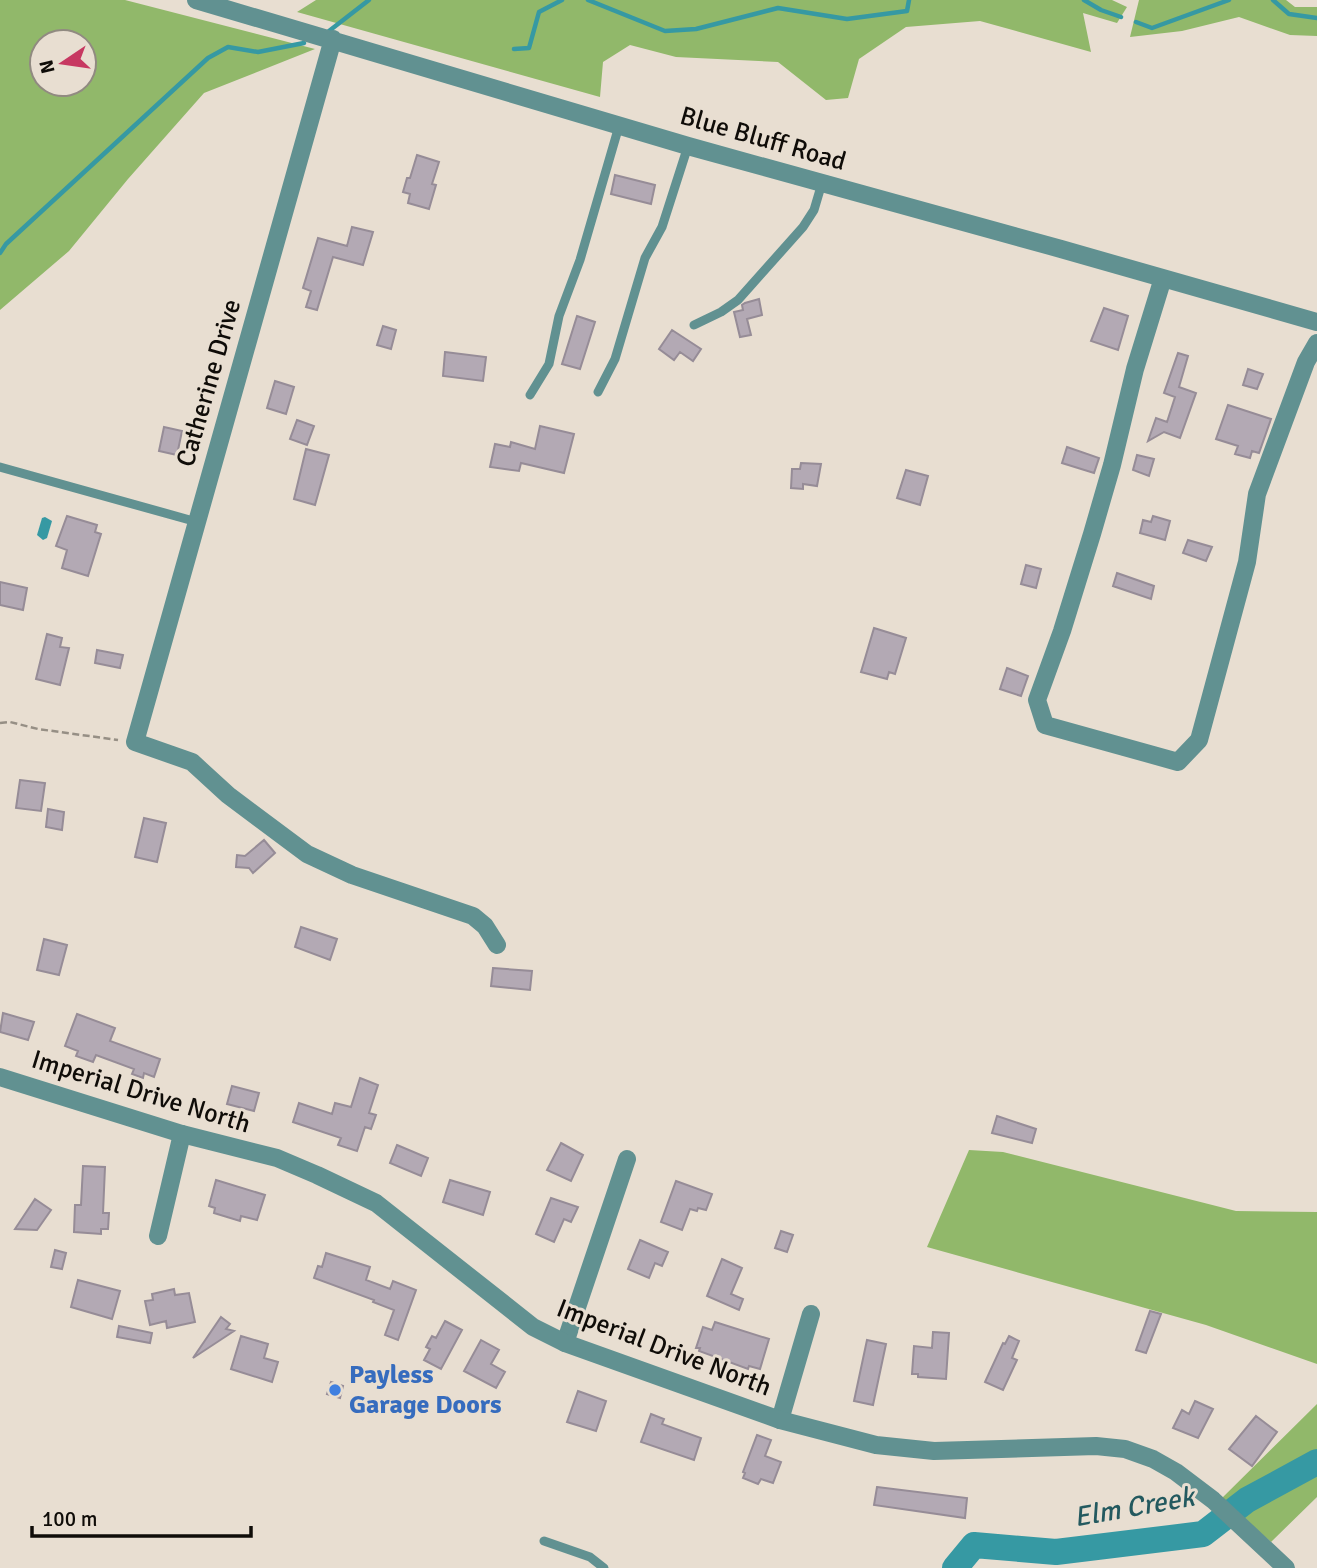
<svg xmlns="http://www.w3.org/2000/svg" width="1317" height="1568" font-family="Signika,sans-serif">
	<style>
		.forest { fill: #91b86a; fill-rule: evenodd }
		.water { fill: #3699a3 }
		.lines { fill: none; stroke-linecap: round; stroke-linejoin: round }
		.stream { stroke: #3699a3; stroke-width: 4.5 }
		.river { stroke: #3699a3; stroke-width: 26 }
		.building { fill: #b3a9b4; stroke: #968c97; stroke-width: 2 }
		.path { stroke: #968f85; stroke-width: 2.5; stroke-dasharray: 7 3.5; stroke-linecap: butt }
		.service { stroke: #619191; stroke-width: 9 }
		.minor { stroke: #619191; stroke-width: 18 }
		.tertiary { stroke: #619191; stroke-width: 18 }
		.shop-dot { fill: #3f7fe0; stroke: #e8ded1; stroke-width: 2.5 }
		.labels { text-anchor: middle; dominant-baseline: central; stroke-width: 6; stroke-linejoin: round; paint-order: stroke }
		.street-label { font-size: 26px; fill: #0f0c08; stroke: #e8ded1 }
		.shop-label { font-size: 26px; font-weight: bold; fill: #366cbe; stroke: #e8ded1; text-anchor: start }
		.water-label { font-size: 28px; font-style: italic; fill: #23595f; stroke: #e8ded1 }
	</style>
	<rect width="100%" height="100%" fill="#e8ded1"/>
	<!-- forest -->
	<path class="forest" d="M 0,0 L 125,0 L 315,49 L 204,93 L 128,179 L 69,251 L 0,310 ZM 42,42 L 84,42 L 84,84 L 42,84 Z
		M 316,0 L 1112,0 L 1127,7 L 1117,23 L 1083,13 L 1091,52 L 980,21 L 906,27 L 859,59 L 848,98 L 826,100 L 778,62 L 676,57 L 630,45 L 603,62 L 600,97 L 297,12 Z
		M 1139,0 L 1286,0 L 1295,7 L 1317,7 L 1317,36 L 1290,35 L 1239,17 L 1182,31 L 1130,37 Z
		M 969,1150 L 1003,1152 L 1236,1211 L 1317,1212 L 1317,1364 L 1206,1325 L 927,1247 Z
		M 1317,1404 L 1317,1497 L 1271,1542 L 1221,1499 Z"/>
	<!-- water -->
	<path class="water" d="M 45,517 L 52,521 L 47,538 L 43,540 L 37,535 L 42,518 Z"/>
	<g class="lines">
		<!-- stream -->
		<path class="stream" d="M 588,0 L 665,31 L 696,29 L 778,8 L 847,19 L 907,11 L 909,0
			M 1084,0 L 1101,10 L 1121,17
			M 1273,0 L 1289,14 L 1317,18
			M 1136,22 L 1152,28 L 1229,0
			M 329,31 L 369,0
			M 514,49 L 529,48 L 539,12 L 562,0
			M 0,253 L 6,244 L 208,58 L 228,47 L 258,52 L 304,43"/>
		<!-- river -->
		<path class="river" d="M 955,1568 L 974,1545 L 1056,1552 L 1203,1534 L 1247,1500 L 1317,1462"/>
	</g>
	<!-- building -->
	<path class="building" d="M 417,155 L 439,162 L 432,184 L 436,185 L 429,209 L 408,203 L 410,194 L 403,192 L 407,178 L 410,178 Z
		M 615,175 L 655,185 L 651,204 L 611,194 Z
		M 352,227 L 373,232 L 363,265 L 333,257 L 317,310 L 306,307 L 311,291 L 303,288 L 318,238 L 347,246 Z
		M 759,299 L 762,315 L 747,319 L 751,335 L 740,337 L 734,312 L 743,310 L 742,305 L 745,303 Z
		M 1104,308 L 1128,316 L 1118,350 L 1091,341 Z
		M 577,316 L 595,322 L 580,369 L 562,364 Z
		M 383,326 L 396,330 L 391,349 L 377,345 Z
		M 672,330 L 701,349 L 693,361 L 680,352 L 674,360 L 659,349 Z
		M 445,352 L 486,357 L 483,381 L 443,376 Z
		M 1178,353 L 1188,356 L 1179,387 L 1196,393 L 1180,438 L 1164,432 L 1148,441 L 1156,418 L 1167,422 L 1175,397 L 1164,393 Z
		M 1248,369 L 1263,374 L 1257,389 L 1243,385 Z
		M 275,381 L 294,387 L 286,414 L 267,408 Z
		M 1228,405 L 1271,419 L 1259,453 L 1252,451 L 1250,458 L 1235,454 L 1238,446 L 1216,439 Z
		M 297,420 L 314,426 L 307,445 L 290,439 Z
		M 540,426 L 574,434 L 564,473 L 521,463 L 519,471 L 490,467 L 495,444 L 510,447 L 511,442 L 535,449 Z
		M 164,427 L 182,431 L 177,455 L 159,451 Z
		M 1067,447 L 1099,458 L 1094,473 L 1062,463 Z
		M 306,449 L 329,455 L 315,505 L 294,499 Z
		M 1137,455 L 1154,459 L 1149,476 L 1133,470 Z
		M 801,463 L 821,464 L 817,486 L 803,484 L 803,489 L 791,488 L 792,469 L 800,469 Z
		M 906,470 L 928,476 L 920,505 L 897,498 Z
		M 67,516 L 97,525 L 95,532 L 101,534 L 88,576 L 62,568 L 67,550 L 56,546 Z
		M 1153,516 L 1170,521 L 1165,540 L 1140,533 L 1143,520 L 1151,522 Z
		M 1188,540 L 1212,547 L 1206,561 L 1183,553 Z
		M 1026,565 L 1041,569 L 1036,588 L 1021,584 Z
		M 1117,573 L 1154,586 L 1151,599 L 1113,586 Z
		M 0,582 L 27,588 L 23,610 L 0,605 Z
		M 874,628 L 906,638 L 895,674 L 889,672 L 887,679 L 861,672 Z
		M 47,634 L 62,638 L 60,647 L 69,648 L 60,685 L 36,679 Z
		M 97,650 L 123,655 L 120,668 L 95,663 Z
		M 1007,668 L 1028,676 L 1021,696 L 1000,689 Z
		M 20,780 L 45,783 L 41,811 L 16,808 Z
		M 48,809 L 64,812 L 62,830 L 46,827 Z
		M 144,818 L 166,823 L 157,862 L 135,857 Z
		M 264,840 L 275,853 L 253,873 L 249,868 L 236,867 L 237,855 L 245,856 Z
		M 301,927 L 337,939 L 330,960 L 295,947 Z
		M 44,939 L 67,945 L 59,975 L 37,970 Z
		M 493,968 L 532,971 L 530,990 L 491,986 Z
		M 3,1013 L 34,1022 L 28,1040 L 0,1032 Z
		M 77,1014 L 115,1028 L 110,1041 L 160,1059 L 154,1077 L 144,1073 L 143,1078 L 132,1074 L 134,1069 L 96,1055 L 93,1062 L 76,1056 L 78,1051 L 65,1046 Z
		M 360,1078 L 378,1085 L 369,1113 L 376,1115 L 371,1129 L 365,1127 L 357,1151 L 338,1145 L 341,1138 L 293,1122 L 299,1103 L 332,1114 L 335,1103 L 351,1107 Z
		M 232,1086 L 259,1093 L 254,1111 L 227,1104 Z
		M 997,1116 L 1036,1129 L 1032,1143 L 992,1133 Z
		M 561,1143 L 583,1155 L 571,1181 L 547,1170 Z
		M 397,1145 L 428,1158 L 421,1176 L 390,1163 Z
		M 83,1166 L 105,1167 L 103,1213 L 109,1213 L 108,1229 L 101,1229 L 101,1234 L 74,1232 L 75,1205 L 81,1205 Z
		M 216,1180 L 265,1195 L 257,1220 L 241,1216 L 240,1221 L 214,1213 L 215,1208 L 209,1206 Z
		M 450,1180 L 490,1192 L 483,1215 L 443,1202 Z
		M 676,1181 L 712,1194 L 706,1210 L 698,1208 L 697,1211 L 690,1209 L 682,1230 L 661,1222 Z
		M 551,1198 L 578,1207 L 571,1222 L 564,1219 L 554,1242 L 536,1234 Z
		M 35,1199 L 51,1210 L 37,1230 L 15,1229 Z
		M 781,1231 L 793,1235 L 787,1252 L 775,1248 Z
		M 640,1240 L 668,1252 L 662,1266 L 655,1263 L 649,1278 L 628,1269 Z
		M 55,1250 L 66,1253 L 62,1269 L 51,1267 Z
		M 326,1253 L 370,1267 L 366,1280 L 390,1289 L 393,1281 L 416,1290 L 398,1340 L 385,1335 L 394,1310 L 373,1302 L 374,1300 L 314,1278 L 318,1266 L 322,1267 Z
		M 722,1259 L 742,1268 L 731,1294 L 743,1299 L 739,1310 L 707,1296 Z
		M 78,1280 L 120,1291 L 112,1319 L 71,1307 Z
		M 174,1289 L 175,1295 L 189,1293 L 195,1322 L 167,1328 L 166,1321 L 150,1325 L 145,1301 L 153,1300 L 152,1294 Z
		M 1150,1311 L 1161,1314 L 1146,1353 L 1136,1350 Z
		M 221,1317 L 230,1324 L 226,1329 L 234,1331 L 193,1358 Z
		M 445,1321 L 462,1330 L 441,1369 L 424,1360 L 430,1349 L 426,1347 L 432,1336 L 436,1338 Z
		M 715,1322 L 769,1339 L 760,1369 L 749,1366 L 748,1369 L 699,1351 L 700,1348 L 696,1348 L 703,1327 L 712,1330 Z
		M 119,1326 L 152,1333 L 150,1343 L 117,1337 Z
		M 933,1332 L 949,1333 L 946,1379 L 918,1377 L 918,1374 L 912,1374 L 914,1346 L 932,1348 Z
		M 241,1336 L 268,1344 L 264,1358 L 278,1362 L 272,1382 L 231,1369 Z
		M 1009,1336 L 1019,1341 L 1012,1358 L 1017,1360 L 1003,1390 L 985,1382 L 1003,1343 L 1005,1344 Z
		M 481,1340 L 499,1350 L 491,1364 L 505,1372 L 496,1388 L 464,1371 Z
		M 867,1340 L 886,1344 L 873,1405 L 854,1401 Z
		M 331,1382 L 343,1386 L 340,1398 L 327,1394 Z
		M 578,1391 L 606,1401 L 596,1431 L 567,1422 Z
		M 1195,1401 L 1213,1409 L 1198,1438 L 1173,1428 L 1182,1410 L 1189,1414 Z
		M 651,1414 L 664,1419 L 662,1424 L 701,1438 L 694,1460 L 641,1442 Z
		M 1256,1416 L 1277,1432 L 1252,1466 L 1229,1449 Z
		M 757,1435 L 771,1440 L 765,1456 L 781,1462 L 773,1483 L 761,1479 L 758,1484 L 743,1478 L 745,1473 L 743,1472 Z
		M 877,1487 L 967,1498 L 965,1518 L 874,1505 Z"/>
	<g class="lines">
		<!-- path -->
		<path class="path" d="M 0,723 L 10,722 L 38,729 L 118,740"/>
		<!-- service -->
		<path class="service" d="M 694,325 L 721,312 L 738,300 L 803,227 L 814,210 L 822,183
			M 598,392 L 615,359 L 645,258 L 662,227 L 688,146
			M 530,395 L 549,364 L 559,316 L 580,260 L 619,126
			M 0,467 L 197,522
			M 544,1541 L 590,1557 L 604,1568"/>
		<!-- minor -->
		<path class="minor" d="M 196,0 L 688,146 L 1061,249 L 1317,322
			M 333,39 L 135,742 L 192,762 L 228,795 L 307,854 L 352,875 L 473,916 L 485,926 L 497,945
			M 1163,278 L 1135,369 L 1112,465 L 1092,534 L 1062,631 L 1037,700 L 1045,725 L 1178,762 L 1199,740 L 1247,562 L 1257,494 L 1306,362 L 1317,343
			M 158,1236 L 182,1134
			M 565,1343 L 627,1159
			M 780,1420 L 811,1314"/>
		<!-- tertiary -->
		<path class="tertiary" d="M 0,1077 L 182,1134 L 277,1158 L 317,1175 L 376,1203 L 533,1327 L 565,1343 L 780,1420 L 876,1445 L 934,1451 L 1096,1446 L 1125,1449 L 1153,1459 L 1176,1472 L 1213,1500 L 1286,1568"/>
	</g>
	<!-- markers -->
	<circle class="shop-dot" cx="335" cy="1390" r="7"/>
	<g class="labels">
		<!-- street labels -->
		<g class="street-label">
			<text transform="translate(763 139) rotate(16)">Blue Bluff Road</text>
			<text transform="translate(209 383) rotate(-74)">Catherine Drive</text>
			<text transform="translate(141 1092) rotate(17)">Imperial Drive North</text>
			<text transform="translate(664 1348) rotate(21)">Imperial Drive North</text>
		</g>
		<!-- shop labels -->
		<g class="shop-label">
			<text x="349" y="1375">Payless<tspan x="349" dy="30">Garage Doors</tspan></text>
		</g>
		<!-- water labels -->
		<g class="water-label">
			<text transform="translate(1134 1507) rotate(-10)">Elm Creek</text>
		</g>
	</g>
	<!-- north arrow -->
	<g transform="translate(63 63) rotate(257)"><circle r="33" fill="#e8ded1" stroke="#918a81" stroke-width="2"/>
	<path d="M0-5L12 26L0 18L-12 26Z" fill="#c73861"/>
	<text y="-10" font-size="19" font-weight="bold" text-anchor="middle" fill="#0f0c08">N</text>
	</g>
	<!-- scale -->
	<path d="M32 1526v10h219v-10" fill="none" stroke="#0f0c08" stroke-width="3.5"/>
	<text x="42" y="1526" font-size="21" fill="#0f0c08" stroke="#e8ded1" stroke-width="5" paint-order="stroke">100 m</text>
</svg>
